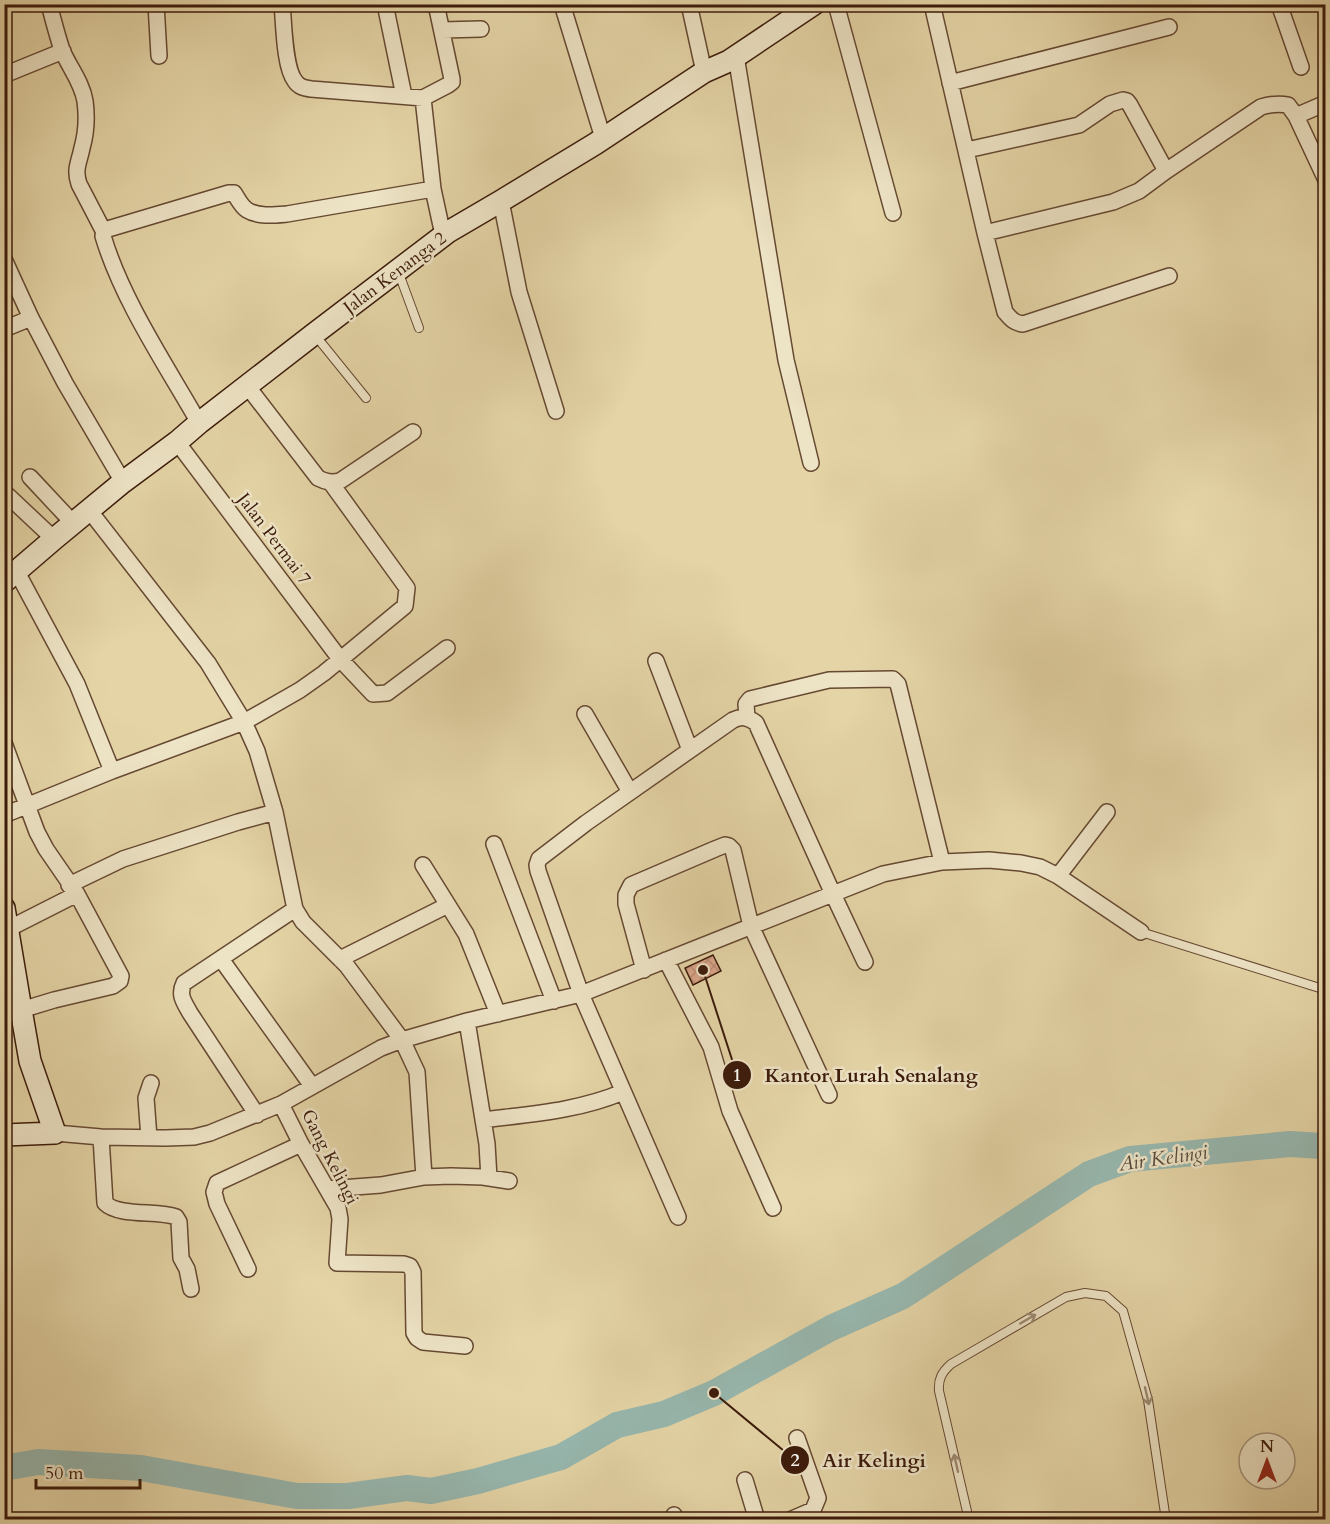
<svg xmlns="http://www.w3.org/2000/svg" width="1330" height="1524" font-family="Cardo,serif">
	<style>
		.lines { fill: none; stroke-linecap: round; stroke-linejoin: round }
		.river { stroke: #97b7ae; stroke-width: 26 }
		.building { fill: url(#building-cross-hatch); stroke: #3c1b0b; stroke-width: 1.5 }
		.lane-casing { stroke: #664932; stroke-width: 10 }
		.street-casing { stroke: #664932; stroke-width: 18 }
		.secondary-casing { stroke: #3c1b0b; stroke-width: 24 }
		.lane { stroke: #ede3c5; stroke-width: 8 }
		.street { stroke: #ede3c5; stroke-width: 15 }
		.secondary { stroke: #ede3c5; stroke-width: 21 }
		.oneway { stroke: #9d8971 }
		.labels { text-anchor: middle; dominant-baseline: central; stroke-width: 5; stroke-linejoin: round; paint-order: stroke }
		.street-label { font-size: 18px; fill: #3c1b0b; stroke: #ede3c5 }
		.water-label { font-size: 20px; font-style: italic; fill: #574a3c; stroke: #ede3c5 }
		.leader { fill: none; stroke: #3c1b0b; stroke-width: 2 }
		.callout-dot { fill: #3c1b0b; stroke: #ede3c5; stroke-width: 2 }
		.mark-label { font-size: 18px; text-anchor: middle; font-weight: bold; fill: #fff }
		.callout-label { font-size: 20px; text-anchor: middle; font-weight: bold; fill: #3c1b0b; stroke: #ede3c5; stroke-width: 5; stroke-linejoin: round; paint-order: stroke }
	</style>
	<defs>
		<pattern id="building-cross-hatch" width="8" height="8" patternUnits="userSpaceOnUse" patternTransform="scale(1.5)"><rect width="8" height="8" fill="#d9a589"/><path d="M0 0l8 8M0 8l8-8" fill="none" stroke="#bb8d75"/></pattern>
	</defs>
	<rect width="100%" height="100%" fill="#e4d4a6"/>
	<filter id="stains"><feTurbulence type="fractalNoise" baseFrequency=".00333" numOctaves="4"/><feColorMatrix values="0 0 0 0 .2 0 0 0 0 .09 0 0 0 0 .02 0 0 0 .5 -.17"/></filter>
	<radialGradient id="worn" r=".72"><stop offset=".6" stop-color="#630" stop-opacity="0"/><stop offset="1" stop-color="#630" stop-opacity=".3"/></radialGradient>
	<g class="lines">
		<!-- river -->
		<path class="river" d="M 4,1468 L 38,1462 L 141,1468 L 297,1496 L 348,1496 L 407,1488 L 431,1491 L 478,1481 L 561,1457 L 617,1425 L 664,1414 L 714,1393 L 831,1328 L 903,1296 L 1089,1174 L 1130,1159 L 1290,1144 L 1322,1146 L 1326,1148"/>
	</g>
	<!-- building -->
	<path class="building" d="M 713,955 L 721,971 L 693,985 L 685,968 Z"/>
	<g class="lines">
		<!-- lane casing -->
		<g class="lane-casing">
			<path id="lane" d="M 398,271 L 419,328
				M 315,335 L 366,398
				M 1141,932 L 1326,990
				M 969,1520 L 939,1391 C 938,1379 942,1372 951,1364 L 1066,1297 L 1085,1293 L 1106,1296 L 1123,1311 L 1148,1400 L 1166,1520"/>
		</g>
		<!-- street casing -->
		<g class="street-casing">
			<path id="street" d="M 49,4 C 53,19 57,35 62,50 C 69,67 82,82 85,101 C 87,116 86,134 82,148 C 79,163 74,169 79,184 L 104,232
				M 156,4 L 159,56
				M 282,4 C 284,23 284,67 295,81 C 299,87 304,88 311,89 L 423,98 L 448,85 L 452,82 L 452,79 L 436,4
				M 385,4 L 404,96
				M 562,4 L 603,138
				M 689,4 L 704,72
				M 836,4 L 893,213
				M 932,4 L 985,233 L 1005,312 C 1011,319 1014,323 1023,324 L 1169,276
				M 1279,4 L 1301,67
				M 442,30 L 481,29
				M 736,56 L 786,360 L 811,463
				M 4,75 L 63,51
				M 950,83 L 1169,27
				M 423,98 L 433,189 L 443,235
				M 1296,116 L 1326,103
				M 967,150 L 1079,125 L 1110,104 L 1123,100 L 1127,101 L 1130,105 L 1166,171
				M 501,201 L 519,292 L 556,411
				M 985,233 L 1113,202 L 1139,191 L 1166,171 L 1261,107 C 1271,104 1278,103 1288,105 L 1296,116 L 1326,180
				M 4,259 L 31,318 L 65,383 L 123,482
				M 4,329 L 31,318
				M 248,387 L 318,478 C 326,482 331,483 340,481 L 413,432
				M 199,423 C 166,365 122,300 103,236 L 104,232 L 108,229 L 229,193 L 234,193 C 238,199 241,206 247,210 C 258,217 275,215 287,214 L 433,189
				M 177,442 L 340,659 L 373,694 L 387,693 L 447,648
				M 30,477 L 73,523
				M 4,492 L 54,539
				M 89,510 L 208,663 L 244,722 L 257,751 L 275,812 L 295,909 L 303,922 L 347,966 L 402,1040 L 417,1072 L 424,1177
				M 17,572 L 77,684 L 112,771
				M 656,661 L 690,750
				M 585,714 L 630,792
				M 747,718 L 746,704 L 750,699 L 829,680 L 893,679 L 898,684 L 942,862
				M 4,743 L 37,832 L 46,849 L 77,894 L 121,976 L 120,981 L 113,986 L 54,1000 L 21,1010
				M 4,815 L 112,771 L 244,722 L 300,690 L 324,673 L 405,606 L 407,588 L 331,483
				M 494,844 L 554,1001
				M 423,865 L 466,934 L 498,1014
				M 1058,876 L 1107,812
				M 69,885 L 123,859 L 238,822 L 275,812
				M 8,929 L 77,894
				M 221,959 L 312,1086
				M 340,959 L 448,905
				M 666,960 L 711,1047 L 730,1111 L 773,1208
				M 644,970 L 626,904 L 626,895 L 631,885 L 715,849 L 725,845 L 729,846 L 733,850 L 751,926 L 829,1095
				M 4,1004 L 20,1004
				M 467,1021 L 487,1144 L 489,1178
				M 281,1104 L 301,1144 L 338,1208 L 340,1219 L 337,1263 L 404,1264 L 410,1266 L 413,1272 L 414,1333 L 417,1338 L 423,1342 L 465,1346
				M 257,1115 L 190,1013 C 184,1002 178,995 184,983 L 295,909
				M 483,1120 C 531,1114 578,1111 623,1092
				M 55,1133 L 101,1137 L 166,1138 L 194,1137 L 210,1133 L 281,1104 L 381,1048 L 402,1040 L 467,1021 L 581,994 L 883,874 L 942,862 L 989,860 L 1021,863 L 1040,867 L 1058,876 L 1141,932
				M 101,1137 L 105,1203 C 119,1217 158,1210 176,1217 L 179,1222 L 181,1258 L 187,1269 L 191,1289
				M 149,1138 L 146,1098 L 151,1083
				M 327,1189 L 381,1185 L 424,1177 L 451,1176 L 483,1177 L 509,1181
				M 678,1217 L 581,994 L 538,871 L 537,865 L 539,859 L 586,823 L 733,720 C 742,716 748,717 756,723 L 833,894 L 865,962
				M 248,1269 L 217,1204 L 214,1192 L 217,1183 L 301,1144
				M 745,1480 L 757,1520
				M 674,1515 L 675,1520
				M 790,1520 L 813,1510 L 818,1498 L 797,1438"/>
		</g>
		<!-- secondary casing -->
		<g class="secondary-casing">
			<path id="secondary" d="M 4,582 L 54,539 L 123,482 L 177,442 L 199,423 L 314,334 L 448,232 L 501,201 L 595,144 L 704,72 L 729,61 L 814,4
				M 4,908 L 20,1004 L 30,1061 L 55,1133 L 4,1135"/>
		</g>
		<!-- lane -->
		<use href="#lane" class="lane"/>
		<!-- street -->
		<use href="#street" class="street"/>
		<!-- secondary -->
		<use href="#secondary" class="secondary"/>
	</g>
	<!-- one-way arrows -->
	<defs><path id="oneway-shaft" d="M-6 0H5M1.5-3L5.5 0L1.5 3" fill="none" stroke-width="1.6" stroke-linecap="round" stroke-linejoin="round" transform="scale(1.5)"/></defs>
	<g class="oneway">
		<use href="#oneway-shaft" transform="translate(1028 1319) rotate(-30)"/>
		<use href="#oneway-shaft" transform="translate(1147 1396) rotate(77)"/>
		<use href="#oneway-shaft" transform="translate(956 1463) rotate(-103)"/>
	</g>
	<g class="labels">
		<!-- street labels -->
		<g class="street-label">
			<text transform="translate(395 273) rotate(-37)">Jalan Kenanga 2</text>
			<text transform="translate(274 539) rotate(53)">Jalan Permai 7</text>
			<text transform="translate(330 1157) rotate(63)">Gang Kelingi</text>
		</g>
		<!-- water labels -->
		<g class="water-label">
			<text transform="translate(1163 1158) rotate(-8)">Air Kelingi</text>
		</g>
	</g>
	<!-- callouts -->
	<path class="leader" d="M703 970L737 1075M714 1393L795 1460"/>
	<g class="callout-dot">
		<circle cx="703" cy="970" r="6"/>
		<circle cx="714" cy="1393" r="6"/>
		<circle cx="737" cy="1075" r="15"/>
		<circle cx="795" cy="1460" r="15"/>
	</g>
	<g class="mark-label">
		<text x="737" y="1081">1</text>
		<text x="795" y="1466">2</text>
	</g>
	<g class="callout-label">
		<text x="871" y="1082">Kantor Lurah Senalang</text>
		<text x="874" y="1467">Air Kelingi</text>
	</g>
	<!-- margin -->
	<rect width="1330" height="1524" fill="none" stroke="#e4d4a6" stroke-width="24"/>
	<rect x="6" y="6" width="1318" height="1512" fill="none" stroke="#3c1b0b" stroke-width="3"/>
	<rect x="12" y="12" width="1306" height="1500" fill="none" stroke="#3c1b0b" stroke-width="1.5"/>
	<!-- north arrow -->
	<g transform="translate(1267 1461)"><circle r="28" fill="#ede3c5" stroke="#a6937b" stroke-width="1.5"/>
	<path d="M0-4.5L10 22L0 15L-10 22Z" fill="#8f2418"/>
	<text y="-9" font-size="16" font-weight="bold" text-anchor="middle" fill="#3c1b0b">N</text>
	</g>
	<!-- scale -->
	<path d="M36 1479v9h104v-9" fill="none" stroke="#3c1b0b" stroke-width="3"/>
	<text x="45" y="1479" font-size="18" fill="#3c1b0b" stroke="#ede3c5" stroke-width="4.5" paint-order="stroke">50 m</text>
	<rect width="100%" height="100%" filter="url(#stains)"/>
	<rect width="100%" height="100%" fill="url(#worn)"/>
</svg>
